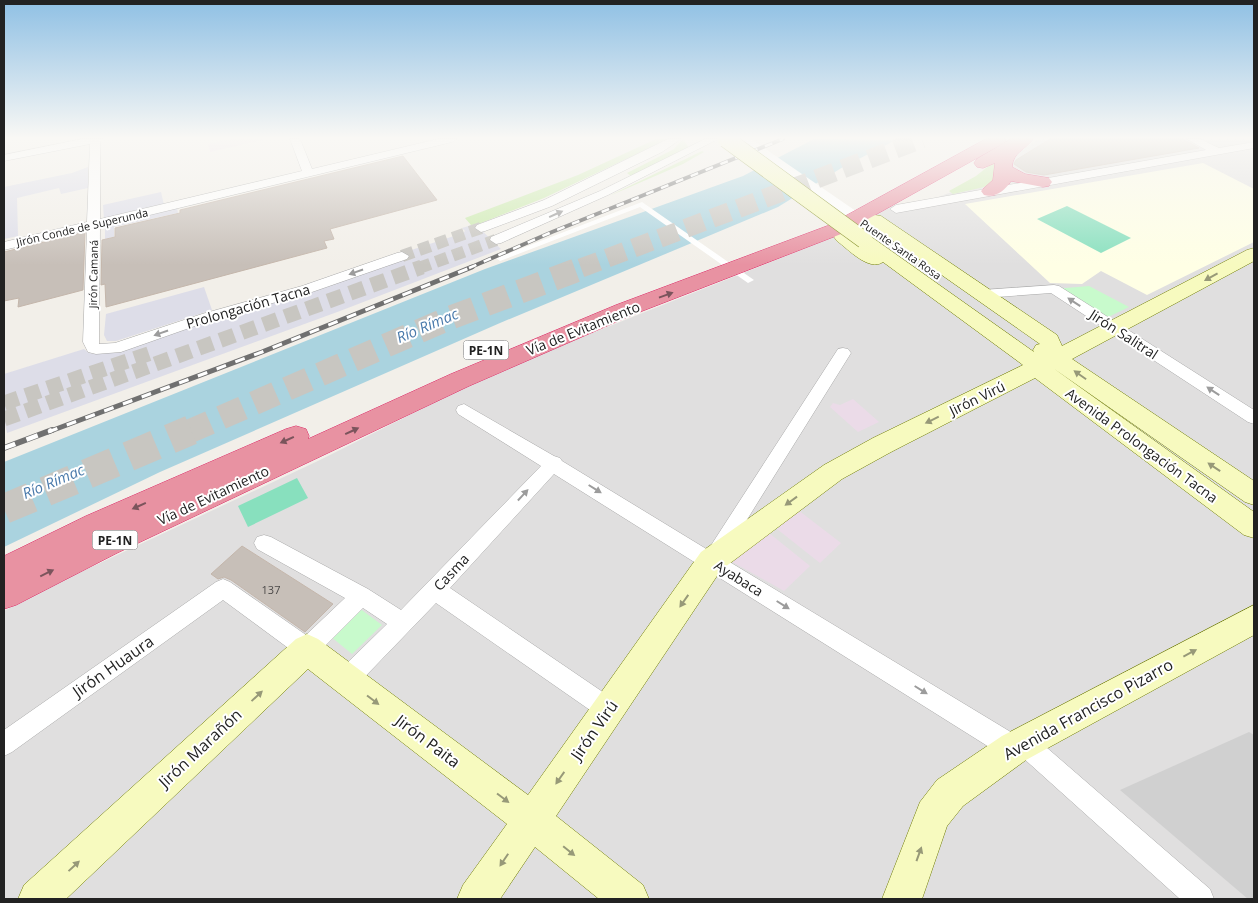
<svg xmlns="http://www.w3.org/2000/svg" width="1258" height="903" font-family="'Open Sans',sans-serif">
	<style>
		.residential { fill: #e0dfdf }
		.industrial { fill: #ebdbe8 }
		.education { fill: #ffffe5 }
		.religious { fill: #d0d0d0 }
		.grass { fill: #cdebb0 }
		.park { fill: #c8facc }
		.pitch { fill: #88e0be }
		.plaza { fill: #dddde8 }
		.water { fill: #aad3df }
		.pier { fill: #fff }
		.building { fill: #c7bfb8; stroke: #c4b6ab }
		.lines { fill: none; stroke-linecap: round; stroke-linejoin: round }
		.street-tunnel-far1 { stroke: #c8c6c1; stroke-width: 12; stroke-dasharray: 12 6; stroke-linecap: butt }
		.street-tunnel { stroke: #c8c6c1; stroke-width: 15; stroke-dasharray: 15 8; stroke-linecap: butt }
		.highway-tunnel-far2 { stroke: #c8c6c1; stroke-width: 19; stroke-dasharray: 19 9; stroke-linecap: butt }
		.highway-tunnel-far1 { stroke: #c8c6c1; stroke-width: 24; stroke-dasharray: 24 12; stroke-linecap: butt }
		.highway-tunnel { stroke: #c8c6c1; stroke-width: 30; stroke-dasharray: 30 15; stroke-linecap: butt }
		.street-casing { stroke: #a9a9a9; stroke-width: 1 }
		.secondary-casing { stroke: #707d05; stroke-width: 1 }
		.highway-casing { stroke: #dc2a67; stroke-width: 1 }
		.street { fill: #fff; fill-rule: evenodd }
		.secondary { fill: #f7fabf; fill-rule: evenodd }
		.highway { fill: #e892a2; fill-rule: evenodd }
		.rail-far2-casing { stroke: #707070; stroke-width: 4 }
		.rail-far1-casing { stroke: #707070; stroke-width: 5 }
		.rail-casing { stroke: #707070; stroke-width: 6 }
		.rail-far2 { stroke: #fff; stroke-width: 2.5; stroke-dasharray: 8; stroke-linecap: butt }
		.rail-far1 { stroke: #fff; stroke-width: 3; stroke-dasharray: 10; stroke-linecap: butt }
		.rail { stroke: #fff; stroke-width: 4.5; stroke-dasharray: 12; stroke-linecap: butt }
		.secondary-bridge-casing { stroke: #707d05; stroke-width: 18; stroke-linecap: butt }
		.secondary-bridge { stroke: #f7fabf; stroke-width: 17 }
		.oneway { fill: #9c9c9c }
		.oneway2 { fill: #979978 }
		.oneway3 { fill: #7b545c }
		.labels { text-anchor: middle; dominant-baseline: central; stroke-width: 4; stroke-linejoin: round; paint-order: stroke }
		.far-street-label { font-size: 11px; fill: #222; stroke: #fff }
		.number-label { font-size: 11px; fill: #4b4948 }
		.shield { fill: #fff; stroke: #646464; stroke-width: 1 }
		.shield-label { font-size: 12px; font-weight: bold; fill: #222 }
		.street-label { font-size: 14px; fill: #222; stroke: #fff }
		.water-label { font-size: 15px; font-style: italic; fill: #4a7aab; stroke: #fff }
		.near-street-label { font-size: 16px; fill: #222; stroke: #fff }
	</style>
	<rect width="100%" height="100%" fill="#f2efe9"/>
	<!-- residential -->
	<path class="residential" d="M 1039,139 L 1254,139 L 1254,899 L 4,899 L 4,611 L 53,585 L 320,460 L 497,371 L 831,238 L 891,206 L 930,200 L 976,183 L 994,167 Z"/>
	<!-- industrial -->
	<path class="industrial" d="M 231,139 L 267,139 L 210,152 L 208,144 Z
		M 853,399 L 879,422 L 858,432 L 830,407 L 833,403 L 840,405 Z
		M 798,510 L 841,543 L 820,563 L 777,529 Z
		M 764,529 L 810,566 L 784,591 L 729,560 Z"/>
	<!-- education -->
	<path class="education" d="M 1203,163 L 1254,189 L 1254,242 L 1147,295 L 1101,271 L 1082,284 L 1050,283 L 965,204 Z"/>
	<!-- religious -->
	<path class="religious" d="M 1249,732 L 1254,735 L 1254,899 L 1248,899 L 1120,790 Z"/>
	<!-- grass -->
	<path class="grass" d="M 656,139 L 668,139 L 544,198 L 476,225 L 471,225 L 465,218 L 578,175 Z
		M 683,139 L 689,148 L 631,176 L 627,173 L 674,149 Z
		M 702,151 L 704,152 L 683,164 L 609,196 Z
		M 996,160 L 993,185 L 953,194 L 949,191 L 976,176 Z"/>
	<!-- park -->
	<path class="park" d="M 1089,286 L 1129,307 L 1102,320 L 1054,289 Z
		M 359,608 L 382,625 L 352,654 L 330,636 Z"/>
	<!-- pitch -->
	<path class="pitch" d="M 1067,206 L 1131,238 L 1101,253 L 1037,219 Z
		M 297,478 L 308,498 L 248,527 L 238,506 Z"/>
	<!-- plaza -->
	<path class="plaza" d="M 88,167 L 88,188 L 61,194 L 59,188 L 17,198 L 18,236 L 4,239 L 4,187 L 72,173 Z
		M 161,192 L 164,205 L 104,219 L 103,205 Z
		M 177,208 L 178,213 L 114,227 L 114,237 L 105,239 L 105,223 Z
		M 475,224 L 501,249 L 340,311 L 7,433 L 4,419 L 4,374 L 84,349 L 89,353 L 96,354 L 463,233 L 465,231 L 462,228 Z
		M 204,287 L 212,310 L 116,341 L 107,341 L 104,335 L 106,314 Z"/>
	<!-- water -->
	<path class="water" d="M 814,139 L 893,140 L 890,143 L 843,167 L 778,207 L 500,323 L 160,472 L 4,547 L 4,462 L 485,269 L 743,176 Z"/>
	<!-- pier -->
	<path class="pier" d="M 718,139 L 751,139 L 882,229 L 858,243 Z
		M 642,202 L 754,280 L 748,283 L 640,207 L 500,261 L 496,258 Z"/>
	<!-- building -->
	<path class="building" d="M 1050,139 L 1183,139 L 1199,148 L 1044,175 L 1026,172 L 1014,164 L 1016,160 Z
		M 403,156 L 437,200 L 330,229 L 334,239 L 324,241 L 327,248 L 106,307 L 105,284 L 101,285 L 102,240 L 115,237 L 115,228 L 180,213 L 180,210 Z
		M 85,232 L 83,290 L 18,307 L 19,298 L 4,301 L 4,252 Z
		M 242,546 L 333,604 L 305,632 L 231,580 L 224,577 L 218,579 L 211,574 Z"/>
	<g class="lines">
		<!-- street-tunnel-far1 -->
		<path class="street-tunnel-far1" d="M 402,256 L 481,228
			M 419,268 L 496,240"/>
		<!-- street-tunnel -->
		<path class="street-tunnel" d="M 4,403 L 151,353
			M 4,419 L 422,267"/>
		<!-- highway-tunnel-far2 -->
		<path class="highway-tunnel-far2" d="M 581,268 L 922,139"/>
		<!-- highway-tunnel-far1 -->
		<path class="highway-tunnel-far1" d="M 188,432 L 447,319 L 585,267"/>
		<!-- highway-tunnel -->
		<path class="highway-tunnel" d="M 4,509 L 191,430"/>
		<!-- street casing -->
		<g class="street-casing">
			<path id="street" d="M 82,139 L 103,139 L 100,142 L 100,219 L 302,171 L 290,139 L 300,139 L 312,169 L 438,139 L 457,139 L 452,142 L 100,227 L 99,344 L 115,343 L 202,314 L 302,286 L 397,253 L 402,252 L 409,256 L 407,259 L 312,292 L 212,320 L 121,352 L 96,354 L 88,352 L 83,342 L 87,230 L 4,250 L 4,242 L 87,222 L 90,144 L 4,161 L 4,155 Z
				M 668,139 L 681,139 L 662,152 L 552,206 L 485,231 L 481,232 L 475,228 L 477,225 L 544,200 Z
				M 705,139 L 718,139 L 608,195 L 501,243 L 496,244 L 490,240 L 491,237 L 600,191 Z
				M 1187,139 L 1200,139 L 1219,148 L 1254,142 L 1254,148 L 896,213 L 890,209 L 896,205 L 1206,150 Z
				M 1054,285 L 1059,286 L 1254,410 L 1254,424 L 1248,422 L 1051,293 L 983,298 L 976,294 L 983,290 Z
				M 843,348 L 848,349 L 851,353 L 723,558 L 1014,734 L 1023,730 L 1031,734 L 1210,889 L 1214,899 L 1180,899 L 1022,757 L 1014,760 L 1005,757 L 554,474 L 450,588 L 616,701 L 620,709 L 616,717 L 608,721 L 600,717 L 436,603 L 355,687 L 347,690 L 339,687 L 336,679 L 339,671 L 387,624 L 363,608 L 315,656 L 307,659 L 299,656 L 223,600 L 12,752 L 4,756 L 4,730 L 216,582 L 223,579 L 230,582 L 306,635 L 345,598 L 257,549 L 254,543 L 257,537 L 264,535 L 271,537 L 368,589 L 401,610 L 541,466 L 458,414 L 456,410 L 458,406 L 464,404 L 554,456 L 560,458 L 562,461 L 708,550 L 838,349 Z"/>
		</g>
		<!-- secondary casing -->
		<g class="secondary-casing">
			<path id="secondary" d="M 875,215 L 881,216 L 1057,335 L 1062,346 L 1247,250 L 1254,248 L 1254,261 L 1072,359 L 1254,481 L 1254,505 L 1245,502 L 1053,368 L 1254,512 L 1254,538 L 1244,535 L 1035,378 L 891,452 L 842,479 L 721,570 L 556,816 L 643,885 L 649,899 L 599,899 L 535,847 L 500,899 L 457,899 L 463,885 L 507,824 L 308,669 L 66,899 L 18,899 L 24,885 L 296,639 L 307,634 L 318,639 L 528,795 L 701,552 L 824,465 L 873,438 L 1023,365 L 883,262 C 869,272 848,249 837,241 L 834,237 L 837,233 L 843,232 L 856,238 L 864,235 L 870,236 L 1034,352 L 1033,350 L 1036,345 L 1040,344 L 869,224 L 866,220 L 869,216 Z
				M 1254,605 L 1254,635 L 1026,760 L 963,806 L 947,826 L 922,899 L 882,899 L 920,802 L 937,780 L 1002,736 Z"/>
		</g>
		<!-- highway casing -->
		<g class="highway-casing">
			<path id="highway" d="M 986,139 L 1006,139 L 1004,143 L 841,234 L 632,315 L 469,386 L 117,553 L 16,605 L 4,609 L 4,556 L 86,516 L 286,429 L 296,426 L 306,429 L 309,436 L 308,439 L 451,374 L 616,305 L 827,226 Z
				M 1011,139 L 1033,139 C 1025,150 1013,152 1012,167 L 1025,174 L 1049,178 L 1052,182 L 1049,186 L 1043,187 L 1011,181 C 1005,191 995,198 984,195 L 981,191 L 993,180 L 995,163 L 983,168 L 977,167 L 974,163 L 977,159 Z"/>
		</g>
		<!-- street -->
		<use href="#street" class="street"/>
		<!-- secondary -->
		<use href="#secondary" class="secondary"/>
		<!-- highway -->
		<use href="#highway" class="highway"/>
		<!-- rail-far2 casing -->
		<g class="rail-far2-casing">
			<path id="rail-far2" d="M 469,268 L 552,232 L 783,139"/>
		</g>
		<!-- rail-far1 casing -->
		<g class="rail-far1-casing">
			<path id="rail-far1" d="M 48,432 L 262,352 L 472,267"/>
		</g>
		<!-- rail casing -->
		<g class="rail-casing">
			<path id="rail" d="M 4,448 L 52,430"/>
		</g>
		<!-- rail-far2 -->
		<use href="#rail-far2" class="rail-far2"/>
		<!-- rail-far1 -->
		<use href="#rail-far1" class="rail-far1"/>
		<!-- rail -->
		<use href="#rail" class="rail"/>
		<!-- secondary-bridge casing -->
		<g class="secondary-bridge-casing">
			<path id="secondary-bridge" d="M 726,139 L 864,240"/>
		</g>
		<!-- secondary-bridge -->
		<use href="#secondary-bridge" class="secondary-bridge"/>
	</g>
	<!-- one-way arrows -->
	<defs><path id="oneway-solid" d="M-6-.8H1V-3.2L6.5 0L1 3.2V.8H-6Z" transform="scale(1.25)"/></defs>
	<g class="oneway">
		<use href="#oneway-solid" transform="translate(556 214) rotate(-24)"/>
		<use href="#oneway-solid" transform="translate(356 272) rotate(161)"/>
		<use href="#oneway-solid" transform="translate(1074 302) rotate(-147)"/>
		<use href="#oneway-solid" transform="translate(161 333) rotate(161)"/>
		<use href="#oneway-solid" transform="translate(1213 391) rotate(-147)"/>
		<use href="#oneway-solid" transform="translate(595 489) rotate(32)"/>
		<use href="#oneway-solid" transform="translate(523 495) rotate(-47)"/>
		<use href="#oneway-solid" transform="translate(783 605) rotate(32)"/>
		<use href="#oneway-solid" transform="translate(921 690) rotate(32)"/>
	</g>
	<g class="oneway2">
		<use href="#oneway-solid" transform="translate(1211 277) rotate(151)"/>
		<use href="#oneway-solid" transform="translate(1080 375) rotate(-145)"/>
		<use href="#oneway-solid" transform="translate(932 420) rotate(154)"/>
		<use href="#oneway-solid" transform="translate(1214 467) rotate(-146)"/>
		<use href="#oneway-solid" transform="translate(791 501) rotate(144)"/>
		<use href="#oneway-solid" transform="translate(684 601) rotate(125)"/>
		<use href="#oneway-solid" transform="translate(1190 653) rotate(-28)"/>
		<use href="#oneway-solid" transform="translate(257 696) rotate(-43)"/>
		<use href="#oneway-solid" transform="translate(373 700) rotate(37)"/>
		<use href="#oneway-solid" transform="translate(560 778) rotate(125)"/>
		<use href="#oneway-solid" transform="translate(503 798) rotate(37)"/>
		<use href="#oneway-solid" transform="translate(569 851) rotate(39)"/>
		<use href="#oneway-solid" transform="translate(919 854) rotate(-70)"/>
		<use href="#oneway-solid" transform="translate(504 860) rotate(124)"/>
		<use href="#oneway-solid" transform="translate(74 866) rotate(-43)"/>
	</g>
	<g class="oneway3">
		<use href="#oneway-solid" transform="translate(666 295) rotate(-20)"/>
		<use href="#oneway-solid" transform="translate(352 431) rotate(-25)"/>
		<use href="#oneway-solid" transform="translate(287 440) rotate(156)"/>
		<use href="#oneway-solid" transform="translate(139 506) rotate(156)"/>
		<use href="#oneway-solid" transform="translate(47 573) rotate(-26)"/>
	</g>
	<!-- sky -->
	<linearGradient id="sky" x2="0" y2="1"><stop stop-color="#8fc0e4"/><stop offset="0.52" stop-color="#f9f8f5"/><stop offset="1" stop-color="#f9f8f5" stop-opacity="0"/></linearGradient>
	<rect width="1258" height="265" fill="url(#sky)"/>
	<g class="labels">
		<!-- far-street labels -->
		<g class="far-street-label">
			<text transform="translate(82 227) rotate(-13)">Jirón Conde de Superunda</text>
			<text transform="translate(901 249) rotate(35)">Puente Santa Rosa</text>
			<text transform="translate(93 274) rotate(-89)">Jirón Camaná</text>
		</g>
		<!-- number labels -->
		<g class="number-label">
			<text x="271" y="589">137</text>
		</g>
		<!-- shield labels -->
		<g class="shield">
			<rect x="463.5" y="340.5" width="45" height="19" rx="4"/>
			<rect x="92.5" y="530.5" width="45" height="19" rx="4"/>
		</g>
		<g class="shield-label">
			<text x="486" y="350">PE-1N</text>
			<text x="115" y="540">PE-1N</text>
		</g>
		<!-- street labels -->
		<g class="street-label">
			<text transform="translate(248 306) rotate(-16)">Prolongación Tacna</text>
			<text transform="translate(583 328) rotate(-22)">Vía de Evitamiento</text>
			<text transform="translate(1124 334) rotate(33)">Jirón Salitral</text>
			<text transform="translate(977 398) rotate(-26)">Jirón Virú</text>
			<text transform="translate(1142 445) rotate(36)">Avenida Prolongación Tacna</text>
			<text transform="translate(213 495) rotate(-25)">Vía de Evitamiento</text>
			<text transform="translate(451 572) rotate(-47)">Casma</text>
			<text transform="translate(739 578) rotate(32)">Ayabaca</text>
		</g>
		<!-- water labels -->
		<g class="water-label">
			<text transform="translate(427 325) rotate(-23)">Río Rímac</text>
			<text transform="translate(53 481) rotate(-23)">Río Rímac</text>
		</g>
		<!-- near-street labels -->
		<g class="near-street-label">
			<text transform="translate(113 666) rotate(-35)">Jirón Huaura</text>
			<text transform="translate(1088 709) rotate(-29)">Avenida Francisco Pizarro</text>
			<text transform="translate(594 730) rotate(-55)">Jirón Virú</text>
			<text transform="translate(428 741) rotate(37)">Jirón Paita</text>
			<text transform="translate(200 748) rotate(-43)">Jirón Marañón</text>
		</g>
	</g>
	<!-- border -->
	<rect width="1258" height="903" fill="none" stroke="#222222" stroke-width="10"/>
</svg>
